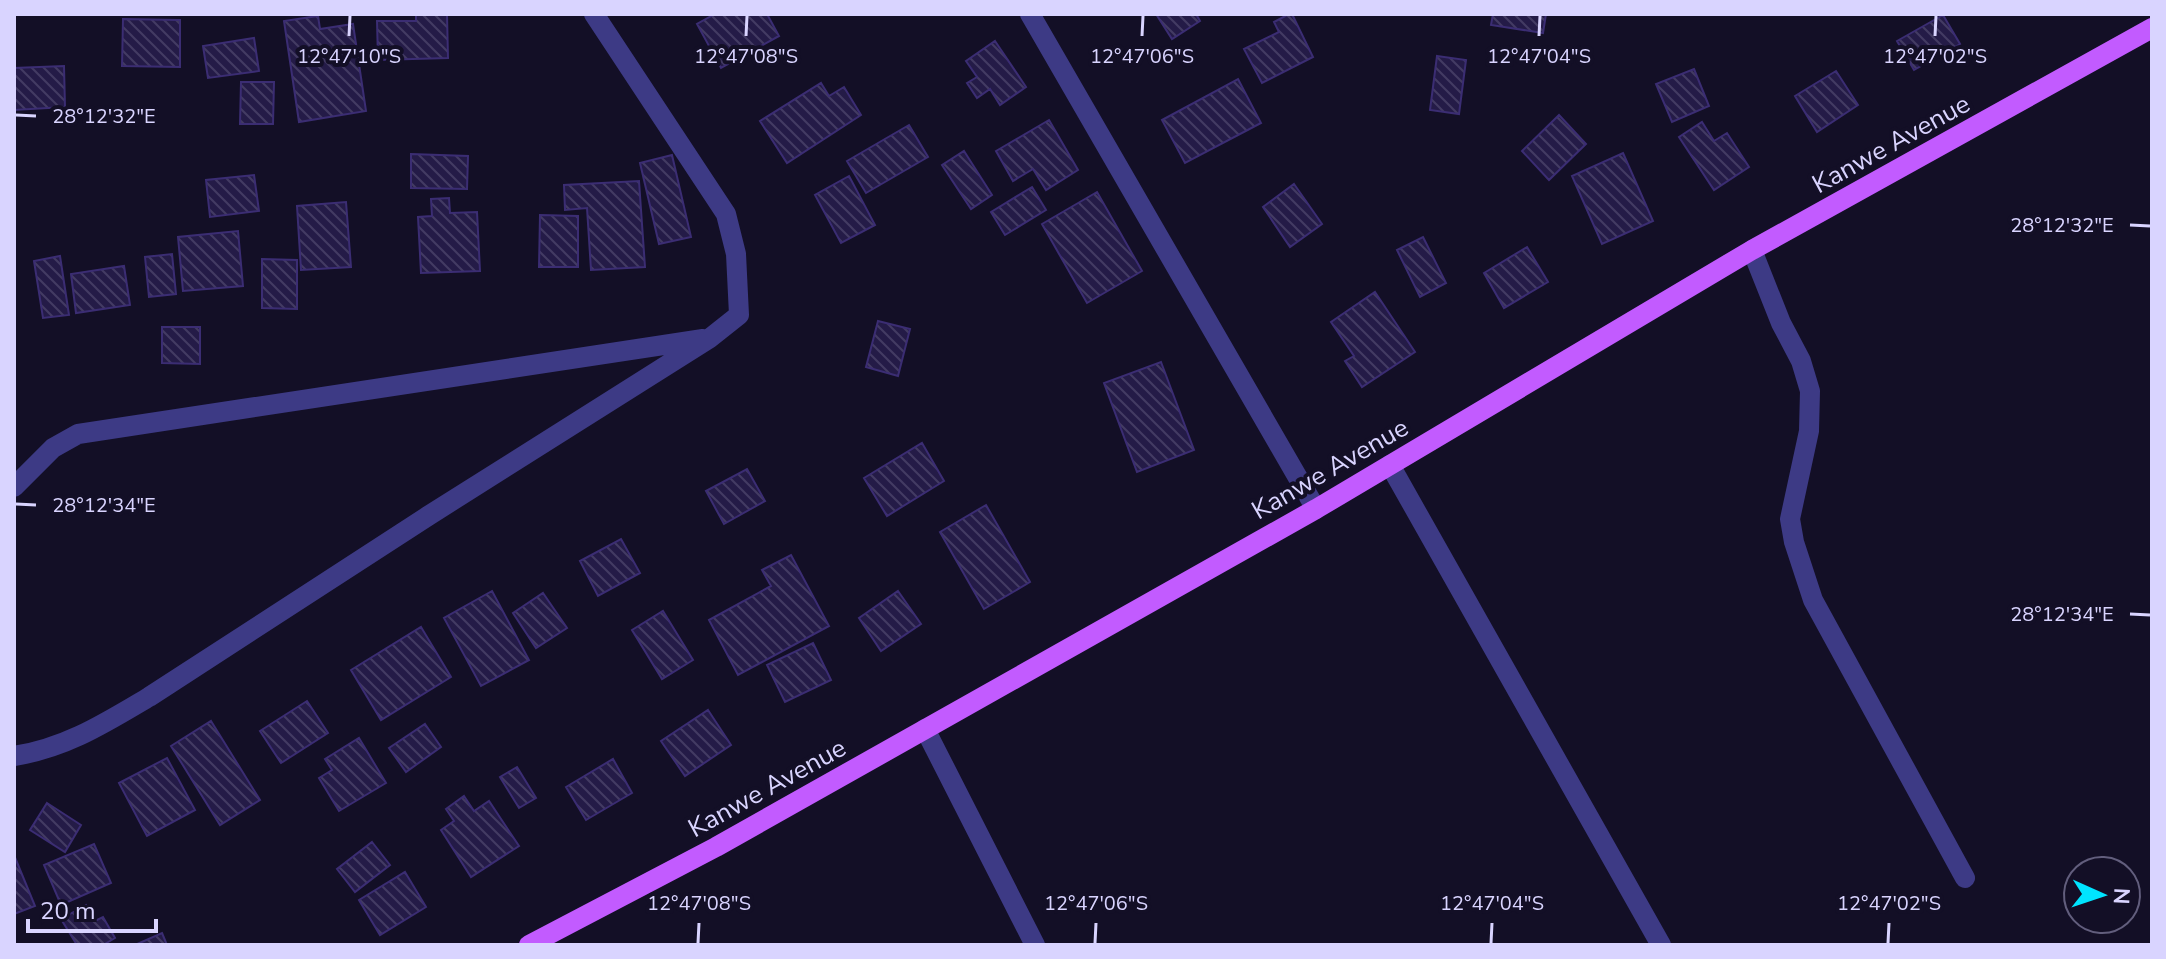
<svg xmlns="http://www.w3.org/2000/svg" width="2166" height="959" font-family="'Nunito Sans',sans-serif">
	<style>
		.building { fill: url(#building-back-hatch); stroke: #3b2d73; stroke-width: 2 }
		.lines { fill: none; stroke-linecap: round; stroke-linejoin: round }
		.minor { stroke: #3d3a85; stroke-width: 20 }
		.major { stroke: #c25bff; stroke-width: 20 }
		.ticks { fill: none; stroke: #d9d4ff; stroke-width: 3 }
		.labels { text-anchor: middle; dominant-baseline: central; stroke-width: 8; stroke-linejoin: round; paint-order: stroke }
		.street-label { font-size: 26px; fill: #d9d4ff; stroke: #130f26 }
		.ticks-label { font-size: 20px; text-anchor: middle; fill: #d9d4ff; stroke: #130f26; stroke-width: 8; stroke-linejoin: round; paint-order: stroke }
	</style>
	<defs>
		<pattern id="building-back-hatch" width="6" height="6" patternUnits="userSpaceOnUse" patternTransform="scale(2)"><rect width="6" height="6" fill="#241b47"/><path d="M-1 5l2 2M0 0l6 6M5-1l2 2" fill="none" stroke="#433b63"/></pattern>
	</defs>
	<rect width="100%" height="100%" fill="#130f26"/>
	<!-- building -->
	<path class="building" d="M 416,14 L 447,14 L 448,58 L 378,60 L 377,21 L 416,21 Z
		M 715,14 L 767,14 L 779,36 L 721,68 L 697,24 Z
		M 1156,14 L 1196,14 L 1200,21 L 1172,39 Z
		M 1289,14 L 1292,14 L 1313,57 L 1262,83 L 1244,49 L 1279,32 L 1274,22 Z
		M 1493,14 L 1546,14 L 1543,33 L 1491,25 Z
		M 1943,15 L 1960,44 L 1914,70 L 1897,41 Z
		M 318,16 L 320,29 L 353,24 L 366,111 L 299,122 L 284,21 Z
		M 123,19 L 180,20 L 180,67 L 122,66 Z
		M 254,38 L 259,71 L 208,78 L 203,46 Z
		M 995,41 L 1026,87 L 1000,105 L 990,89 L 977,98 L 967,83 L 977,77 L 966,61 Z
		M 1437,56 L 1466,60 L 1459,114 L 1430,110 Z
		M 64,66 L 65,107 L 14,110 L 14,68 Z
		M 1694,69 L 1709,106 L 1672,122 L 1656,84 Z
		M 1836,71 L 1858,105 L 1817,132 L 1795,96 Z
		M 1238,79 L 1261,123 L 1185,163 L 1162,120 Z
		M 241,82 L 274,82 L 273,124 L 240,124 Z
		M 821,83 L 829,96 L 844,87 L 861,115 L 787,163 L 760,121 Z
		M 1559,115 L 1586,144 L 1549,180 L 1522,151 Z
		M 1049,120 L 1078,170 L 1046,190 L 1033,169 L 1013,181 L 996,151 Z
		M 1702,122 L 1714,141 L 1727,133 L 1749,167 L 1714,190 L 1679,137 Z
		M 909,125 L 928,157 L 866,193 L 847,161 Z
		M 964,151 L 992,195 L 971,209 L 942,165 Z
		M 1623,153 L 1653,221 L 1602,244 L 1572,176 Z
		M 411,154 L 468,156 L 467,189 L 411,188 Z
		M 672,155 L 691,237 L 659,244 L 640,163 Z
		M 254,175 L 259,211 L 210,217 L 206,180 Z
		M 849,176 L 875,225 L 841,243 L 815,195 Z
		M 639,181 L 645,267 L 591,270 L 587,208 L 565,210 L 564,185 Z
		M 1294,184 L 1322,224 L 1290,247 L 1263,207 Z
		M 1032,187 L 1046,210 L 1005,235 L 991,212 Z
		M 1097,192 L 1142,271 L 1087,303 L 1042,224 Z
		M 449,198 L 450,213 L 477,212 L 480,271 L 421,273 L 418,217 L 432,216 L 431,199 Z
		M 346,202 L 351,267 L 301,270 L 297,206 Z
		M 540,215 L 578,216 L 578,267 L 539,267 Z
		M 238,231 L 243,286 L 183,291 L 178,237 Z
		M 1423,237 L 1446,283 L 1420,297 L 1397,250 Z
		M 1527,247 L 1548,282 L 1504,308 L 1484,273 Z
		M 172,254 L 176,294 L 149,297 L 145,257 Z
		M 60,256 L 69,315 L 43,318 L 34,261 Z
		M 262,259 L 297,260 L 297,309 L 262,308 Z
		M 124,266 L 130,305 L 76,313 L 71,274 Z
		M 1375,292 L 1415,352 L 1362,387 L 1345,361 L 1354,356 L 1331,322 Z
		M 878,321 L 910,329 L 898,376 L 866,367 Z
		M 162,327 L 200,327 L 200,364 L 162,363 Z
		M 1161,362 L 1194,450 L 1137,472 L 1104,383 Z
		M 922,443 L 944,481 L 887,516 L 864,478 Z
		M 747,469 L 765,501 L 724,524 L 706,491 Z
		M 986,505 L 1030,582 L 984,609 L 940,532 Z
		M 621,539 L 640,573 L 598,596 L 580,561 Z
		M 791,555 L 829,626 L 738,675 L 709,620 L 771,586 L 762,570 Z
		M 492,591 L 529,660 L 481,686 L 444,618 Z
		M 898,591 L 921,624 L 881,651 L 859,618 Z
		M 543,593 L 567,628 L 536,648 L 513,613 Z
		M 663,611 L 693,660 L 662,679 L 632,630 Z
		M 421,627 L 451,677 L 381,720 L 351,670 Z
		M 813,643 L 831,680 L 785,702 L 767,665 Z
		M 307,701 L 328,733 L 281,763 L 260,731 Z
		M 708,710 L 731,745 L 685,776 L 661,741 Z
		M 211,721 L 260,800 L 220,825 L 171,746 Z
		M 425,724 L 441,747 L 406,772 L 389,748 Z
		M 359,738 L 386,783 L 339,811 L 319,778 L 332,770 L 325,759 Z
		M 167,758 L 195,810 L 147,836 L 119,783 Z
		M 613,759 L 632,793 L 586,820 L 566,787 Z
		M 517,767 L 536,798 L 519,808 L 500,777 Z
		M 464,796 L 474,811 L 489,801 L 519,846 L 471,877 L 441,830 L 454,821 L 446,809 Z
		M 47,803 L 81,825 L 65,852 L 30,830 Z
		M 372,842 L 390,865 L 355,892 L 337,869 Z
		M 94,844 L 111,883 L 61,905 L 44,865 Z
		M 14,855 L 35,906 L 14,914 Z
		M 405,872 L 426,907 L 380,935 L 359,900 Z
		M 86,905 L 95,921 L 103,917 L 115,938 L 103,945 L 77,945 L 61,919 Z
		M 162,933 L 167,945 L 135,945 Z"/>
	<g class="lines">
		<!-- minor -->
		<path class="minor" d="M 1030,14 L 1316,509
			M 1752,250 L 1781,323 L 1801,361 L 1810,391 L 1809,431 L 1790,519 L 1794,542 L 1813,600 L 1965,878
			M 1390,465 L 1661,945
			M 14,487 L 53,448 L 78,434 L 703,339
			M 925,729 L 1035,945
			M 14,756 C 66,748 105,723 149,697 L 428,516 L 710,338 L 739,315 L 736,254 L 726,214 L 594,14"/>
		<!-- major -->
		<path class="major" d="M 529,945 L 716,847 L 1316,509 L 1752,250 L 2152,28"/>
	</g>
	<!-- ticks -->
	<path class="ticks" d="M 349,36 L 350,16M 746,36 L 747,16M 1142,36 L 1143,16M 1539,36 L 1540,16M 1935,36 L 1936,16M 16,115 L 36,116M 2130,225 L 2150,226M 16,504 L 36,505M 2130,614 L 2150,615M 698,943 L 699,923M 1095,943 L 1096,923M 1491,943 L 1492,923M 1888,943 L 1889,923"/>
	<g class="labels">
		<!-- street labels -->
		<g class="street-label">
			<text transform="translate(1891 144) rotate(-29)">Kanwe Avenue</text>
			<text transform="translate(1330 469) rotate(-30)">Kanwe Avenue</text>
			<text transform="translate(767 788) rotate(-29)">Kanwe Avenue</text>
		</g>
	</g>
	<g class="ticks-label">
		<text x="349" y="63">12°47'10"S</text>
		<text x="746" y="63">12°47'08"S</text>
		<text x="1142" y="63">12°47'06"S</text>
		<text x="1539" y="63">12°47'04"S</text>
		<text x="1935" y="63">12°47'02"S</text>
		<text x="104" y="123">28°12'32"E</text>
		<text x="2062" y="232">28°12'32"E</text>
		<text x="104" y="512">28°12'34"E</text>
		<text x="2062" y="621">28°12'34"E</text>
		<text x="699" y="910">12°47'08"S</text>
		<text x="1096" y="910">12°47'06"S</text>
		<text x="1492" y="910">12°47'04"S</text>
		<text x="1889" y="910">12°47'02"S</text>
	</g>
	<!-- border -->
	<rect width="2166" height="959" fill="none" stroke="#d9d4ff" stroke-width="32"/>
	<!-- north arrow -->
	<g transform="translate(2102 895) rotate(93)"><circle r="38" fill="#130f26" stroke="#625e7d" stroke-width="2"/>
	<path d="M0-6L14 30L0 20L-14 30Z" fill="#00e5ff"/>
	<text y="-12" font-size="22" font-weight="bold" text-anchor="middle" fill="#d9d4ff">N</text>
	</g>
	<!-- scale -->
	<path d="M28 919v12h128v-12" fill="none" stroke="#d9d4ff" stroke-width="4"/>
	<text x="40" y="919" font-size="24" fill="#d9d4ff" stroke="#130f26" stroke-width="6" paint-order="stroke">20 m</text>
</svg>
